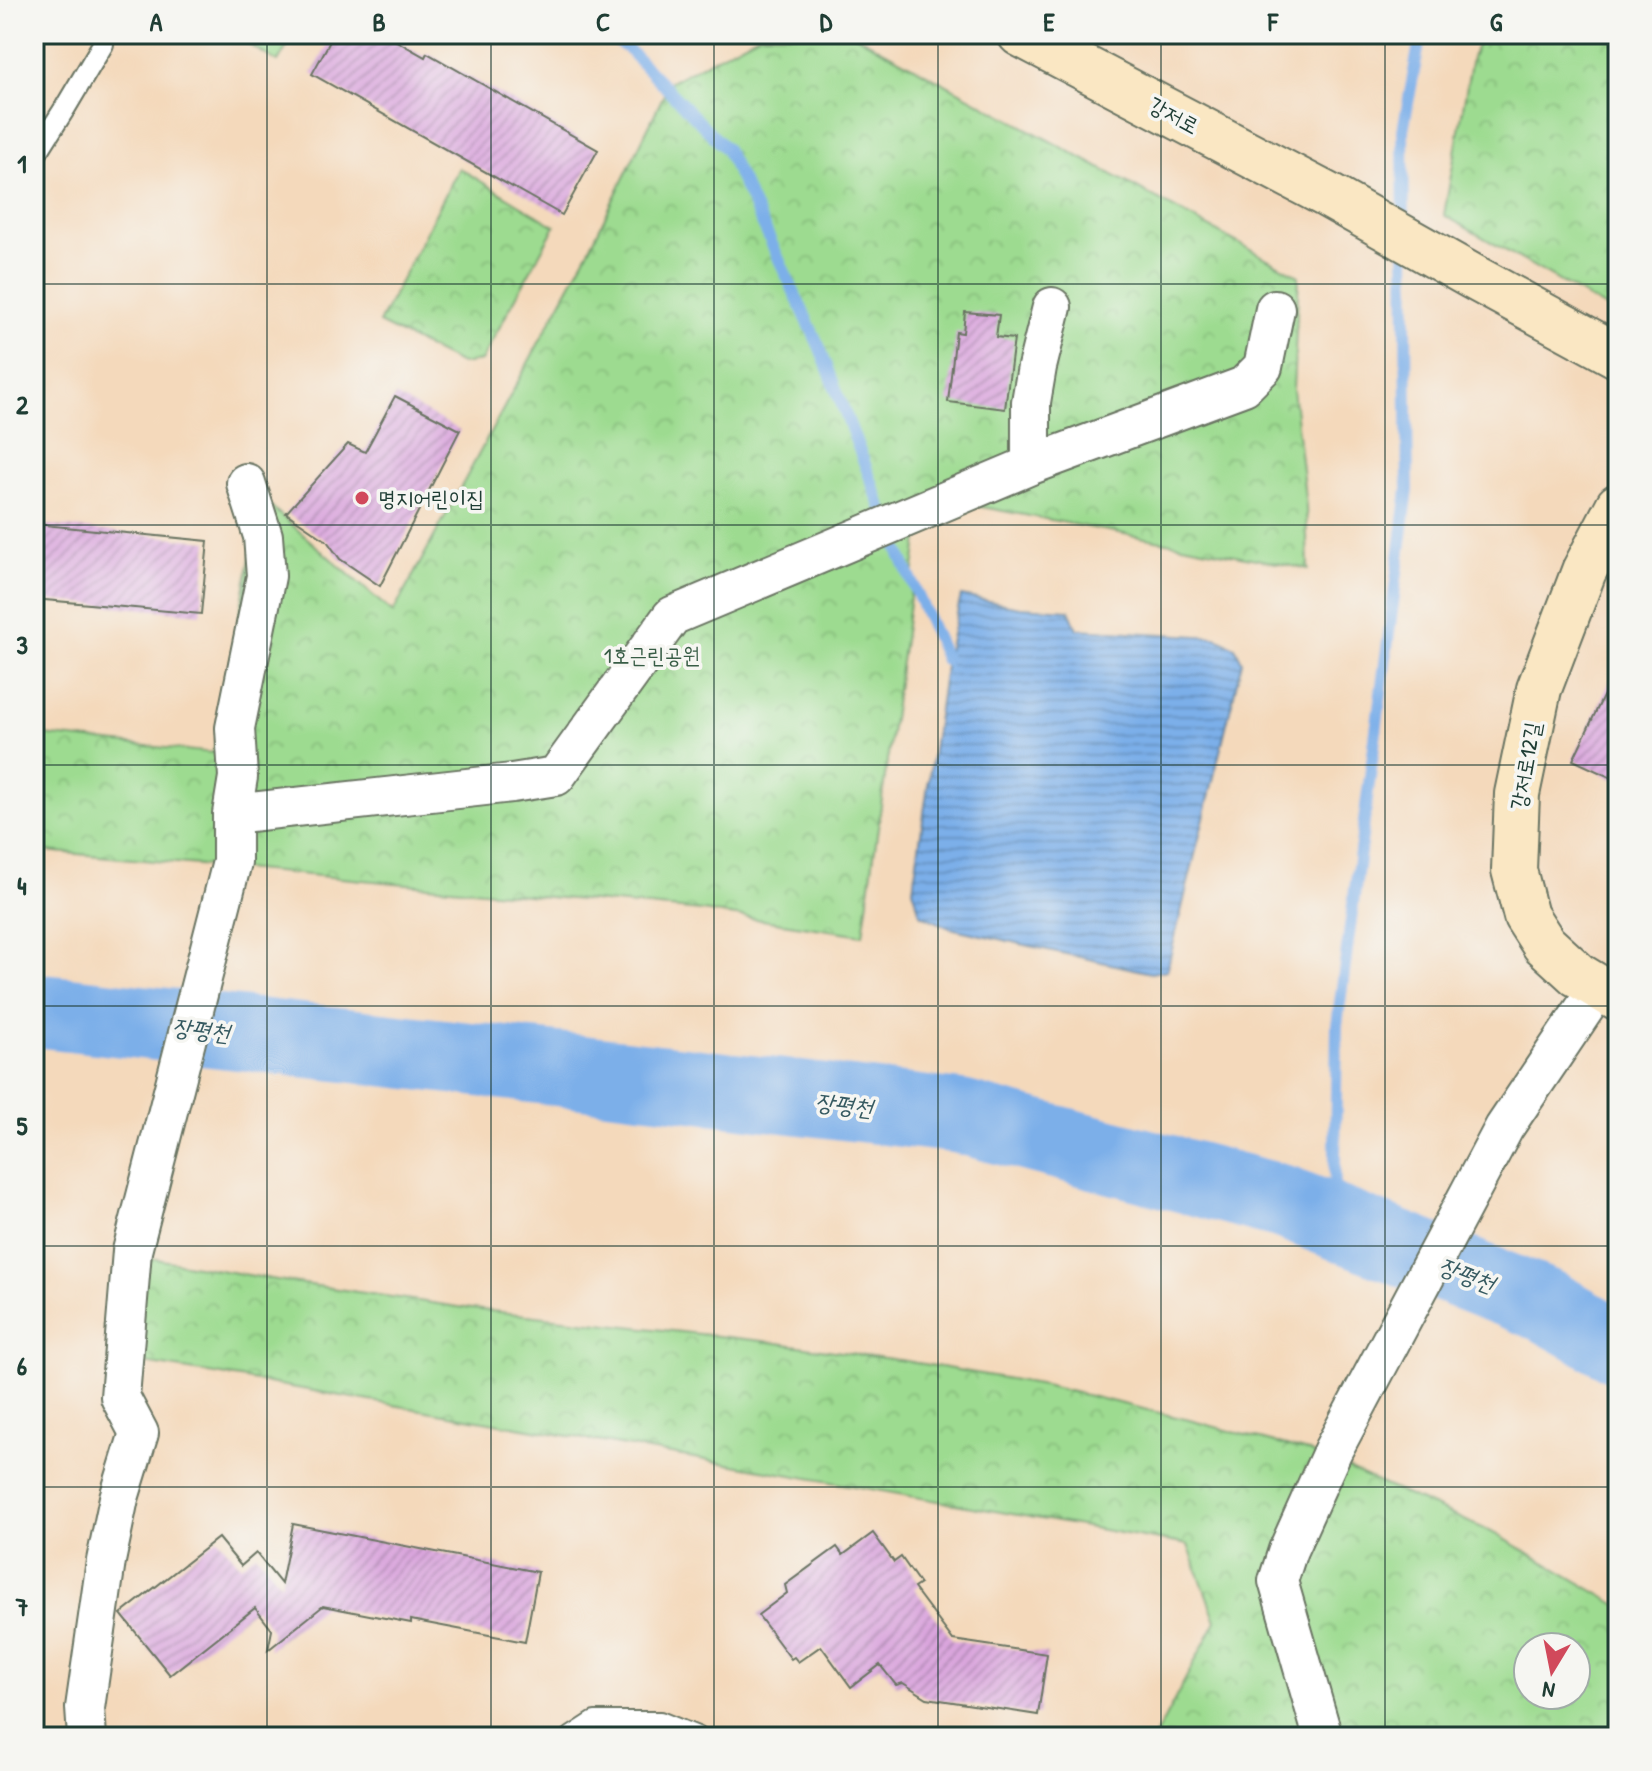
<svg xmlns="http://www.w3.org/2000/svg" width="1652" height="1771" font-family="'Patrick Hand','Poor Story',sans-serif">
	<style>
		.park { fill: url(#park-crowns); stroke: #5e8c62; stroke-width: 2; fill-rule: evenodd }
		.garden { fill: #9ddb90; stroke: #5e8c62; stroke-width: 2 }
		.water { fill: url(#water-rules); stroke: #4e768e; stroke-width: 2 }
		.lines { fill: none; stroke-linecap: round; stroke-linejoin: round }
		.stream { stroke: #7cafe9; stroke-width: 12 }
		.river { stroke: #7cafe9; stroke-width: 74 }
		.building { fill: url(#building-hatch) }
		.lane-casing { stroke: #6a7463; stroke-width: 24 }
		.street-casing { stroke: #6a7463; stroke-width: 42 }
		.secondary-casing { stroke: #6a7463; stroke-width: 48 }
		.lane { stroke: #fff; stroke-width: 20 }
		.street { stroke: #fff; stroke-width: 38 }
		.secondary { stroke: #fae7c3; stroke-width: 44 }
		.grid { fill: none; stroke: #1f3d34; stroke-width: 2; stroke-opacity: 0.55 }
		.poi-dot { fill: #d1495b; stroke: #f6f6f2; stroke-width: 3 }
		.labels { text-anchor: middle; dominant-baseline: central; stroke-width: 7; stroke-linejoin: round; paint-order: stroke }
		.street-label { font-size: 22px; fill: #1f3d34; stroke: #f6f6f2 }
		.poi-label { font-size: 22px; fill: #1f3d34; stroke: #f6f6f2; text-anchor: start }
		.park-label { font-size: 22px; fill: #385d46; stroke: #f6f6f2 }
		.water-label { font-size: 24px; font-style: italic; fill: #365a61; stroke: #f6f6f2 }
		.neatline { fill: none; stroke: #1f3d34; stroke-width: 3 }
		.grid-label { font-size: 26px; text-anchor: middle; font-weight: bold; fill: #1f3d34 }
	</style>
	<defs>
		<pattern id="park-crowns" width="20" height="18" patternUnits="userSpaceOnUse" patternTransform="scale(2)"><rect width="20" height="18" fill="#9ddb90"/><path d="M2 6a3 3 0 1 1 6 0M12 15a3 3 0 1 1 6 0" fill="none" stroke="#87bd7d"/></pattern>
		<pattern id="water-rules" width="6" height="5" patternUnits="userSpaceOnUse" patternTransform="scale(2)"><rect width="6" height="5" fill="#7cafe9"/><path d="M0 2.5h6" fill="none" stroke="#6590be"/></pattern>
		<pattern id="building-hatch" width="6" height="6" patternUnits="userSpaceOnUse" patternTransform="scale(2)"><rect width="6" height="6" fill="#daa5dd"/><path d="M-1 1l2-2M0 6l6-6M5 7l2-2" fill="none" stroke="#b088b4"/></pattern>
	</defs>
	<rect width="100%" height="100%" fill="#f6f6f2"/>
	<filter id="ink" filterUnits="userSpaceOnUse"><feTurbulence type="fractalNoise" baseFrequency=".0125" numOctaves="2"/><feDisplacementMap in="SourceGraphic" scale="16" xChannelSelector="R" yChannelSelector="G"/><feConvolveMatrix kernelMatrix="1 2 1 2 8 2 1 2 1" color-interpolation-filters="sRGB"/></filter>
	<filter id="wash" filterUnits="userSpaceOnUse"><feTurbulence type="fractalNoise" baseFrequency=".006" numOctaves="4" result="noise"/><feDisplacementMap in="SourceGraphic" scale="32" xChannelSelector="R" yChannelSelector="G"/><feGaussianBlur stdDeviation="1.8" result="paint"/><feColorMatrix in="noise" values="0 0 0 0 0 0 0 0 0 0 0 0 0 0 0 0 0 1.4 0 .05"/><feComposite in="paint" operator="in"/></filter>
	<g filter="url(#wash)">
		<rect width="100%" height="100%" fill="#f4d9bb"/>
		<!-- park -->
		<path class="park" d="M 760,34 L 853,34 L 1299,276 L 1293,389 L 1306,506 L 1308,569 L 924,496 L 863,935 L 702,911 L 34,850 L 34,734 L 213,753 L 234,647 L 261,498 L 393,613 L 589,250 L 670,82 Z
			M 1482,34 L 1618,34 L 1618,315 L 1444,215 L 1472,57 Z
			M 459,168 L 555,226 L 481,361 L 461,364 L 379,323 Z
			M 127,1254 L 277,1280 L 472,1309 L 763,1341 L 906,1361 L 1044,1385 L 1193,1421 L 1309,1452 L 1496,1534 L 1618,1605 L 1618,1737 L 1155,1737 L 1216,1621 L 1188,1545 L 234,1377 L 118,1359 ZM 1528,1647 L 1576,1647 L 1576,1695 L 1528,1695 Z"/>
		<!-- garden -->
		<path class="garden" d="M 231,34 L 294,34 L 278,62 Z"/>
		<!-- water -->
		<path class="water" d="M 961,596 L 1020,607 L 1069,610 L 1077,629 L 1215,637 L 1235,647 L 1242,661 L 1167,970 L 1151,973 L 950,928 L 920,914 L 913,889 L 946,660 Z"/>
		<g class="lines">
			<!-- stream -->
			<path class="stream" d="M 607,34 L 627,48 L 726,149 L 764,227 L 820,348 L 896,545 L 946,660
				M 1404,229 L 1403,130 L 1421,34
				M 1334,1221 L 1337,1025 L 1408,490 L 1405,248"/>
			<!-- river -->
			<path class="river" d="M 34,1010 L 540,1067 L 961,1117 L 1284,1202 L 1547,1306 L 1618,1346"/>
		</g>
		<g id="blocks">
			<!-- building -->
			<path class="building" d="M 334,34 L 384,34 L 425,57 L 427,53 L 598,150 L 562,215 L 312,74 Z
				M 965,312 L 999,315 L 996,337 L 1014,339 L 1005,409 L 948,402 L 956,332 L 963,333 Z
				M 395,396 L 460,430 L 380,586 L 340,559 L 327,541 L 286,513 L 348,444 L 365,452 Z
				M 34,524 L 208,541 L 201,614 L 34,599 Z
				M 1618,665 L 1618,781 L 1573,760 Z
				M 293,1524 L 538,1572 L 525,1642 L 411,1620 L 411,1623 L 323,1606 L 268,1650 L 272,1630 L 255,1608 L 170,1675 L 121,1614 L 218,1538 L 241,1566 L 256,1553 L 281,1584 Z
				M 873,1533 L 894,1562 L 901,1557 L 920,1584 L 914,1588 L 953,1640 L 1047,1654 L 1038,1715 L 927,1698 L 903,1683 L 896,1685 L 880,1665 L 851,1687 L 821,1646 L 798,1662 L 794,1657 L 791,1659 L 758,1615 L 787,1593 L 785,1585 L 837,1547 L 843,1555 Z"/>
		</g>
	</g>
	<g filter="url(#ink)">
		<use href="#blocks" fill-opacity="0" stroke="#6a7463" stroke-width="2"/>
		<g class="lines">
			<!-- lane casing -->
			<g class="lane-casing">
				<path id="lane" d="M 34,157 L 65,108 L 103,44
					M 572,1737 L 595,1722 L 660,1722 L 697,1737"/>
			</g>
			<!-- street casing -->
			<g class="street-casing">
				<path id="street" d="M 1031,465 L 1031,402 L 1037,367 L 1052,307
					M 232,814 L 512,783 L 556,776 L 672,616 L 1031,465 L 1244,386 L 1263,367 L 1275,309
					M 87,1737 L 85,1708 L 106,1561 L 119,1498 L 139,1433 L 120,1397 L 132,1251 L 232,862 L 232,814 L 238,777 L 235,728 L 266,576 L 263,536 L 246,483
					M 1323,1737 L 1278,1581 L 1288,1550 L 1333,1450 L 1504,1128 L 1599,987"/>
			</g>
			<!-- secondary casing -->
			<g class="secondary-casing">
				<path id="secondary" d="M 1020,34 L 1329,196 L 1473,277 L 1618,356
					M 1618,506 L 1584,571 L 1539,689 L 1517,794 L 1514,870 L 1526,916 L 1544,944 L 1578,975 L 1618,999"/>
			</g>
			<!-- lane -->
			<use href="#lane" class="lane"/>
			<!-- street -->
			<use href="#street" class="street"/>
			<!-- secondary -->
			<use href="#secondary" class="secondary"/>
		</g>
	</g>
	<!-- grid -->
	<path class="grid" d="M 267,34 L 267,1737M 491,34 L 491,1737M 714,34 L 714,1737M 938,34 L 938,1737M 1161,34 L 1161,1737M 1385,34 L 1385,1737M 34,284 L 1618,284M 34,525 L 1618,525M 34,765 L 1618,765M 34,1006 L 1618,1006M 34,1246 L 1618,1246M 34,1487 L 1618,1487"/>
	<!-- markers -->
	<circle class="poi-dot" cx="362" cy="498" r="8"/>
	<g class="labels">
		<!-- street labels -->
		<g class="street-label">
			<text transform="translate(1174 115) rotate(28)">강저로</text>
			<text transform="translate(1525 766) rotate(-80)">강저로12길</text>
		</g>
		<!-- poi labels -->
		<g class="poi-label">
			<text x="378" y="498">명지어린이집</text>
		</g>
		<!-- park labels -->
		<g class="park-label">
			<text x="652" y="655">1호근린공원</text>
		</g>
		<!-- water labels -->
		<g class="water-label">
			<text transform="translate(201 1029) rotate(7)">장평천</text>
			<text transform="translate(844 1104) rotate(7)">장평천</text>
			<text transform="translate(1467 1274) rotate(21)">장평천</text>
		</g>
	</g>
	<!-- margin -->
	<rect width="1652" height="1771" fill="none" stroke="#f6f6f2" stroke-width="88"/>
	<!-- north arrow -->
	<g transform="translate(1552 1671) rotate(190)"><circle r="38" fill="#f6f6f2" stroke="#a0aca6" stroke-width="2"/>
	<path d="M0-6L14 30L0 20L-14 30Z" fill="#d1495b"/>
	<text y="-12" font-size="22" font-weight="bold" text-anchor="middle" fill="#1f3d34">N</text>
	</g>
	<rect x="44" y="44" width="1564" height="1683" class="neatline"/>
	<g class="grid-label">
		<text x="156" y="31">A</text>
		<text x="379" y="31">B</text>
		<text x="603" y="31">C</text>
		<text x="826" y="31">D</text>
		<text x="1049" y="31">E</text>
		<text x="1273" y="31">F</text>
		<text x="1496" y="31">G</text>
		<text x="22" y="173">1</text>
		<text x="22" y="414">2</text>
		<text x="22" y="654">3</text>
		<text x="22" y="895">4</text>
		<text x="22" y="1135">5</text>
		<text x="22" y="1375">6</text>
		<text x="22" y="1616">7</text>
	</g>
</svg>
